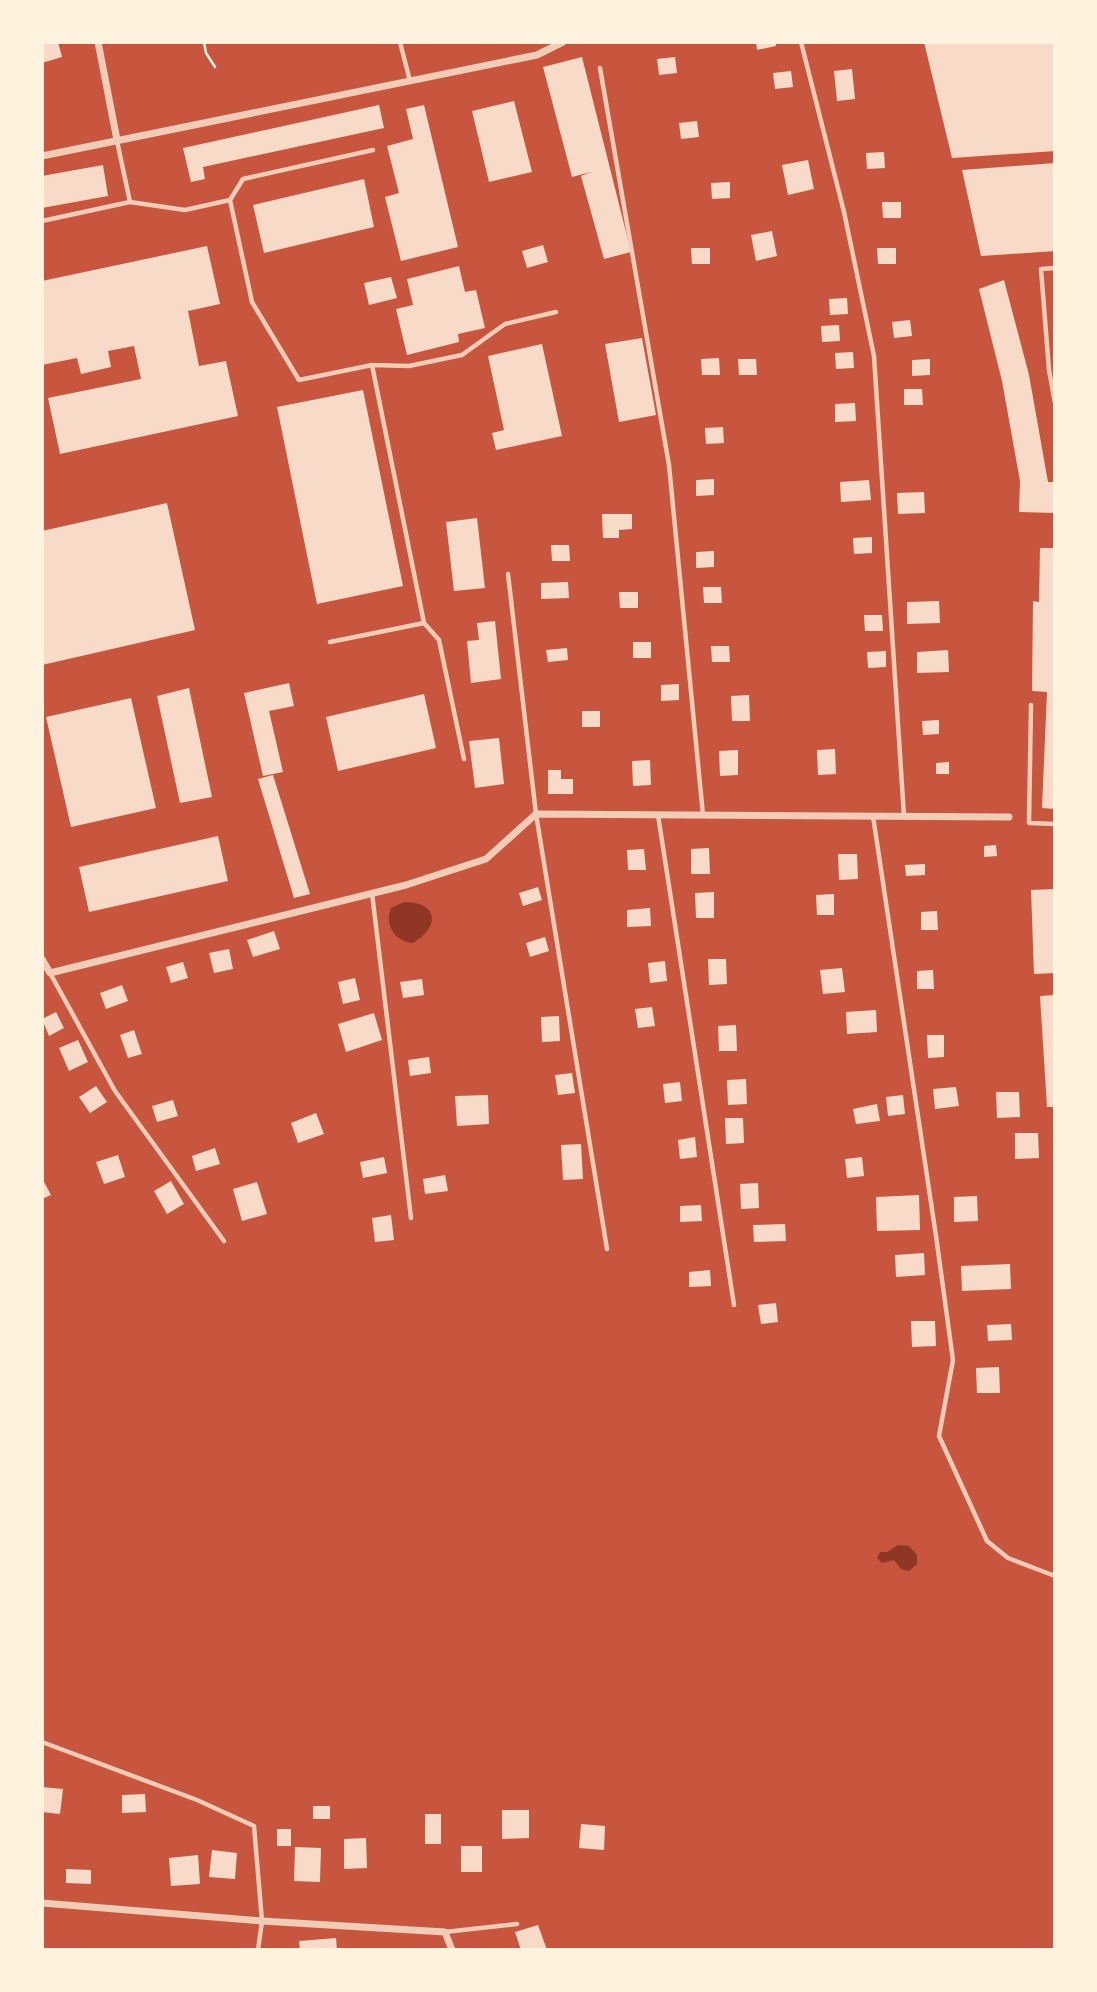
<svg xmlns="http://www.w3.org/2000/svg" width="1097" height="1992" font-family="'PT Sans',sans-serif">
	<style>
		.water { fill: #8f3625 }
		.building { fill: #f7dbc8 }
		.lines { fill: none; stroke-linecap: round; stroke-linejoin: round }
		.path { stroke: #fff3e0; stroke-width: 2.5 }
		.service { stroke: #f1ccb7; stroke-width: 4.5 }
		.minor { stroke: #f1ccb7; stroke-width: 7 }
	</style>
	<rect width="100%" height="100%" fill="#c8553d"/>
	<!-- water -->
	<path class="water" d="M 404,902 C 439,902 440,927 413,943 C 395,942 384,924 391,908 Z
		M 898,1545 L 909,1546 L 917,1555 L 917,1564 L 909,1571 L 901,1569 L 894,1560 L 882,1563 L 877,1558 L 880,1552 L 887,1552 Z"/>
	<!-- building -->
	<path class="building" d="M 42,42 L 58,42 L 62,57 L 42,63 Z
		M 756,42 L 776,42 L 776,46 L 757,50 Z
		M 924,42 L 1055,42 L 1055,151 L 952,158 Z
		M 582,57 L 631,252 L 604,259 L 581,176 L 591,172 L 572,177 L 543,67 Z
		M 675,57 L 677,73 L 659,75 L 657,59 Z
		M 852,69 L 855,99 L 837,101 L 834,71 Z
		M 791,71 L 793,87 L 775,89 L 773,73 Z
		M 514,101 L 532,172 L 489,182 L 472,111 Z
		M 379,105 L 384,128 L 203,167 L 205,179 L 191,182 L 183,148 Z
		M 424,105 L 458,247 L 401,261 L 385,197 L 399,193 L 387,146 L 413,139 L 406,109 Z
		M 697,121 L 699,137 L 681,139 L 679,123 Z
		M 884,152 L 885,168 L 867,169 L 866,153 Z
		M 808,160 L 814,189 L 788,195 L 782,165 Z
		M 1055,163 L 1055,251 L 981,256 L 962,170 Z
		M 103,165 L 108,196 L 42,208 L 42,176 Z
		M 364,179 L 374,227 L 264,253 L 253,205 Z
		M 730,182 L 730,198 L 712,199 L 711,183 Z
		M 882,202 L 901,202 L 901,218 L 883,218 Z
		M 772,231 L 777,256 L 756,261 L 751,235 Z
		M 543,245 L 548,262 L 527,268 L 522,251 Z
		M 207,246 L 220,304 L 188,311 L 199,366 L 226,361 L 238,416 L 60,454 L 48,398 L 141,379 L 134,346 L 108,351 L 111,367 L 81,374 L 77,358 L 42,365 L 42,281 Z
		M 691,248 L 710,248 L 710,264 L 692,264 Z
		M 877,248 L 896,248 L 896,264 L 878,264 Z
		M 459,266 L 465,292 L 476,290 L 485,328 L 458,334 L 459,342 L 407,355 L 396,309 L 413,305 L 407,279 Z
		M 391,277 L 397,298 L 369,305 L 364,283 Z
		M 1004,280 L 1029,375 L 1048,482 L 1055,482 L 1055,513 L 1019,512 L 1020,481 L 1002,381 L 979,289 Z
		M 847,298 L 848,314 L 830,315 L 829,299 Z
		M 910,320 L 912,336 L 894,338 L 892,322 Z
		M 839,325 L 840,341 L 822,342 L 821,326 Z
		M 642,338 L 656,415 L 619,422 L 605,344 Z
		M 542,344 L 562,436 L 496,450 L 492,433 L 504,430 L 488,356 Z
		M 853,352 L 854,368 L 836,369 L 835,353 Z
		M 719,358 L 720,375 L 702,375 L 701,359 Z
		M 738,359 L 756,359 L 757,375 L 739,375 Z
		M 930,359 L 930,375 L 912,376 L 912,360 Z
		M 904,389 L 922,389 L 923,405 L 904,405 Z
		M 363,390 L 403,586 L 317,604 L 277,407 Z
		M 855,403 L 856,421 L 835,422 L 835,404 Z
		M 723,427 L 724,443 L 706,444 L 705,428 Z
		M 714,479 L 714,495 L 696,496 L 696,480 Z
		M 869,480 L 871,500 L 841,502 L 840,482 Z
		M 924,492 L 925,513 L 898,514 L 897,493 Z
		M 167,503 L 195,630 L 42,665 L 42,531 Z
		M 602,514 L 632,514 L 632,529 L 619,530 L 619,538 L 603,538 Z
		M 477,518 L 485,588 L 454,591 L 446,522 Z
		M 872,537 L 872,553 L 854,554 L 853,538 Z
		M 551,545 L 569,545 L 570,561 L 552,561 Z
		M 1040,548 L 1055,548 L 1055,809 L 1042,808 L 1047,692 L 1032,691 L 1033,601 L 1039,602 Z
		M 714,551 L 714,567 L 696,568 L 696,552 Z
		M 568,582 L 569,598 L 541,599 L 541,583 Z
		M 703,587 L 721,587 L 722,603 L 704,603 Z
		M 619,592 L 638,592 L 638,608 L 620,608 Z
		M 939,601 L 940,623 L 907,624 L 907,602 Z
		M 864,615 L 882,615 L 883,631 L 865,631 Z
		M 495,621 L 501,679 L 471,683 L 467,641 L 479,640 L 477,623 Z
		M 633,642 L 651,642 L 651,658 L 633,658 Z
		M 711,646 L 729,646 L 730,662 L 712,662 Z
		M 567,648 L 568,660 L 548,662 L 546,650 Z
		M 948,650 L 949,672 L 917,673 L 917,652 Z
		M 886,651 L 886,667 L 868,668 L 867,652 Z
		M 289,683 L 294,706 L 269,711 L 283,772 L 263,776 L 244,693 Z
		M 679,684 L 679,700 L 661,701 L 661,685 Z
		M 189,688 L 212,797 L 180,803 L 157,696 Z
		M 424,694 L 436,748 L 338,771 L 326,717 Z
		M 749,695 L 750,721 L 732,721 L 731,696 Z
		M 131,698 L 156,808 L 71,827 L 46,717 Z
		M 582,711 L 600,711 L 600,727 L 582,727 Z
		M 939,720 L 939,734 L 923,735 L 922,721 Z
		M 499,738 L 504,784 L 475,788 L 469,741 Z
		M 835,749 L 836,774 L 818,775 L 817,750 Z
		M 738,750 L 738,775 L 720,776 L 719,751 Z
		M 650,760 L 651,785 L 633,786 L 632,761 Z
		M 949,762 L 949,774 L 936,774 L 936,763 Z
		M 548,770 L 561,770 L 561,779 L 573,779 L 573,794 L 548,794 Z
		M 273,775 L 310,894 L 294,898 L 258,779 Z
		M 218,836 L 228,881 L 89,912 L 79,867 Z
		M 996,845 L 997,856 L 984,857 L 984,846 Z
		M 709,848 L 710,874 L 691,874 L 691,849 Z
		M 644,849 L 646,870 L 628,870 L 627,850 Z
		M 838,854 L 857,854 L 858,879 L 839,880 Z
		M 925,864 L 925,875 L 906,876 L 905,865 Z
		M 538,887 L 542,900 L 523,906 L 519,893 Z
		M 1055,889 L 1055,973 L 1034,974 L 1031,890 Z
		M 714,892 L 714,918 L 696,918 L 695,893 Z
		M 834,894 L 834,915 L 817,915 L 816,895 Z
		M 650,908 L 651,926 L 627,927 L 627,910 Z
		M 937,911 L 938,930 L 921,930 L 921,912 Z
		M 274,931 L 280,949 L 253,957 L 247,940 Z
		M 545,937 L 549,951 L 530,957 L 526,943 Z
		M 229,949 L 233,969 L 214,973 L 209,953 Z
		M 708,959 L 726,959 L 727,984 L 709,985 Z
		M 665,961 L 667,981 L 650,983 L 648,963 Z
		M 183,962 L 188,978 L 171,983 L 166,967 Z
		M 842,968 L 845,992 L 823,994 L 820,970 Z
		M 933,970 L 934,989 L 917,989 L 917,971 Z
		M 355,978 L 360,1000 L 343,1004 L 338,982 Z
		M 422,979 L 424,995 L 403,998 L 400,982 Z
		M 122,985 L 128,1001 L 106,1009 L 100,993 Z
		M 1055,995 L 1055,1107 L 1047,1107 L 1040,996 Z
		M 652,1007 L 655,1026 L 638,1028 L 635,1009 Z
		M 876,1010 L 877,1032 L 847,1034 L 846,1012 Z
		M 56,1012 L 64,1028 L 49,1036 L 42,1019 Z
		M 374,1013 L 382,1040 L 346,1052 L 338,1024 Z
		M 559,1016 L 560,1041 L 542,1042 L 541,1017 Z
		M 736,1025 L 737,1051 L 719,1051 L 718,1026 Z
		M 134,1030 L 142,1054 L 128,1058 L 120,1035 Z
		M 927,1035 L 944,1035 L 944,1057 L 928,1058 Z
		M 78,1040 L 88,1062 L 69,1071 L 59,1048 Z
		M 429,1057 L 431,1073 L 410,1076 L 408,1060 Z
		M 572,1073 L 575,1093 L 558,1095 L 555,1075 Z
		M 746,1079 L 747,1104 L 728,1105 L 727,1080 Z
		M 680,1082 L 682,1101 L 665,1103 L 663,1084 Z
		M 96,1086 L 107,1102 L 90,1113 L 79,1097 Z
		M 956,1087 L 959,1106 L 935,1109 L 933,1089 Z
		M 996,1092 L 1019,1092 L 1020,1117 L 997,1118 Z
		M 488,1095 L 489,1124 L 457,1126 L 455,1096 Z
		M 903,1095 L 905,1114 L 888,1116 L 886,1097 Z
		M 173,1100 L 178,1116 L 157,1122 L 152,1106 Z
		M 877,1104 L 880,1121 L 856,1124 L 853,1109 Z
		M 316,1113 L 324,1134 L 298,1143 L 291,1123 Z
		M 725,1118 L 743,1118 L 744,1143 L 726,1144 Z
		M 1015,1133 L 1038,1133 L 1039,1158 L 1015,1159 Z
		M 695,1137 L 697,1157 L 680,1159 L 678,1140 Z
		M 581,1144 L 583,1179 L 563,1180 L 561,1145 Z
		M 215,1148 L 220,1164 L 196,1171 L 192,1156 Z
		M 118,1155 L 125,1177 L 104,1184 L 96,1162 Z
		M 384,1157 L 387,1173 L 363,1178 L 360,1162 Z
		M 862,1157 L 864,1176 L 847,1178 L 845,1159 Z
		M 445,1175 L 448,1191 L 425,1194 L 423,1179 Z
		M 42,1178 L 51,1195 L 42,1199 Z
		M 171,1181 L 184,1204 L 167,1214 L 154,1191 Z
		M 257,1182 L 267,1214 L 242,1221 L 233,1189 Z
		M 758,1183 L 759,1208 L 741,1209 L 740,1184 Z
		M 919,1195 L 920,1230 L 877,1231 L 876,1197 Z
		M 977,1196 L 978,1221 L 954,1222 L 954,1197 Z
		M 701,1205 L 702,1221 L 680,1222 L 680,1206 Z
		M 391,1215 L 394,1240 L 375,1242 L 372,1218 Z
		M 785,1224 L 786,1241 L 754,1242 L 753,1225 Z
		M 924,1253 L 925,1275 L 896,1277 L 895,1255 Z
		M 1010,1264 L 1011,1289 L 962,1291 L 961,1266 Z
		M 710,1270 L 711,1286 L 689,1287 L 689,1272 Z
		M 776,1303 L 778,1322 L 761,1324 L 758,1305 Z
		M 911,1321 L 935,1321 L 936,1346 L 912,1347 Z
		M 1011,1324 L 1012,1340 L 988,1341 L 987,1325 Z
		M 999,1367 L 1000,1393 L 977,1393 L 976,1368 Z
		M 42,1787 L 63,1789 L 60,1814 L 42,1812 Z
		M 145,1794 L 146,1812 L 122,1813 L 122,1795 Z
		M 313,1806 L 330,1806 L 330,1819 L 313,1819 Z
		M 502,1810 L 529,1810 L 529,1838 L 502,1839 Z
		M 425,1814 L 441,1814 L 441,1844 L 425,1844 Z
		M 581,1824 L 605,1826 L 604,1850 L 579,1848 Z
		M 277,1829 L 291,1829 L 291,1846 L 277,1846 Z
		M 366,1838 L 367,1868 L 344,1869 L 344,1839 Z
		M 461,1846 L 482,1846 L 482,1872 L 461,1872 Z
		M 295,1847 L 321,1848 L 320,1882 L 294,1881 Z
		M 212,1850 L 237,1853 L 235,1879 L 209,1877 Z
		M 198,1855 L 200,1884 L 171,1886 L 169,1858 Z
		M 66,1869 L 91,1870 L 91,1884 L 66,1883 Z
		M 538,1925 L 547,1950 L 521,1950 L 515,1932 Z
		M 336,1938 L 337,1950 L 300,1950 L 299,1941 Z"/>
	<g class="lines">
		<!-- path -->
		<path class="path" d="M 204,42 L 206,53 L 215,67"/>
		<!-- service -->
		<path class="service" d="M 400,42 L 410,81
			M 801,42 L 844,212 L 874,356 L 904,816
			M 600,68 L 669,465 L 703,815
			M 230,200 L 243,179 L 373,150
			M 130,202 L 185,210 L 230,200 L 252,302 L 299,380 L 372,365 L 424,623 L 330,642
			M 42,221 L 130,202 L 117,141
			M 1055,268 L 1041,269 L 1049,370 L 1055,403
			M 372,365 L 409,366 L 462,355 L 505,324 L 556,312
			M 508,574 L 536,814 L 607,1249
			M 424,623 L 439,640 L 464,759
			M 1031,705 L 1029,823 L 1055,824
			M 658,815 L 734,1305
			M 873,816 L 936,1236 L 953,1360 L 939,1436 L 987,1541 L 1008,1558 L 1055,1576
			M 372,893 L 411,1218
			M 50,973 L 115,1091 L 224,1241
			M 42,1742 L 197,1800 L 254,1826 L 262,1921 L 258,1950
			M 445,1932 L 517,1924"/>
		<!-- minor -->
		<path class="minor" d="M 98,42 L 117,140
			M 42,156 L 537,55 L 563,42
			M 42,959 L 50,973 L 406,885 L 486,859 L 536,814 L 1009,817
			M 42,1903 L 262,1921 L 445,1932 L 452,1950"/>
	</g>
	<!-- border -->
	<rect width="1097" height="1992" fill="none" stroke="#fff3e0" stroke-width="88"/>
</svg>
